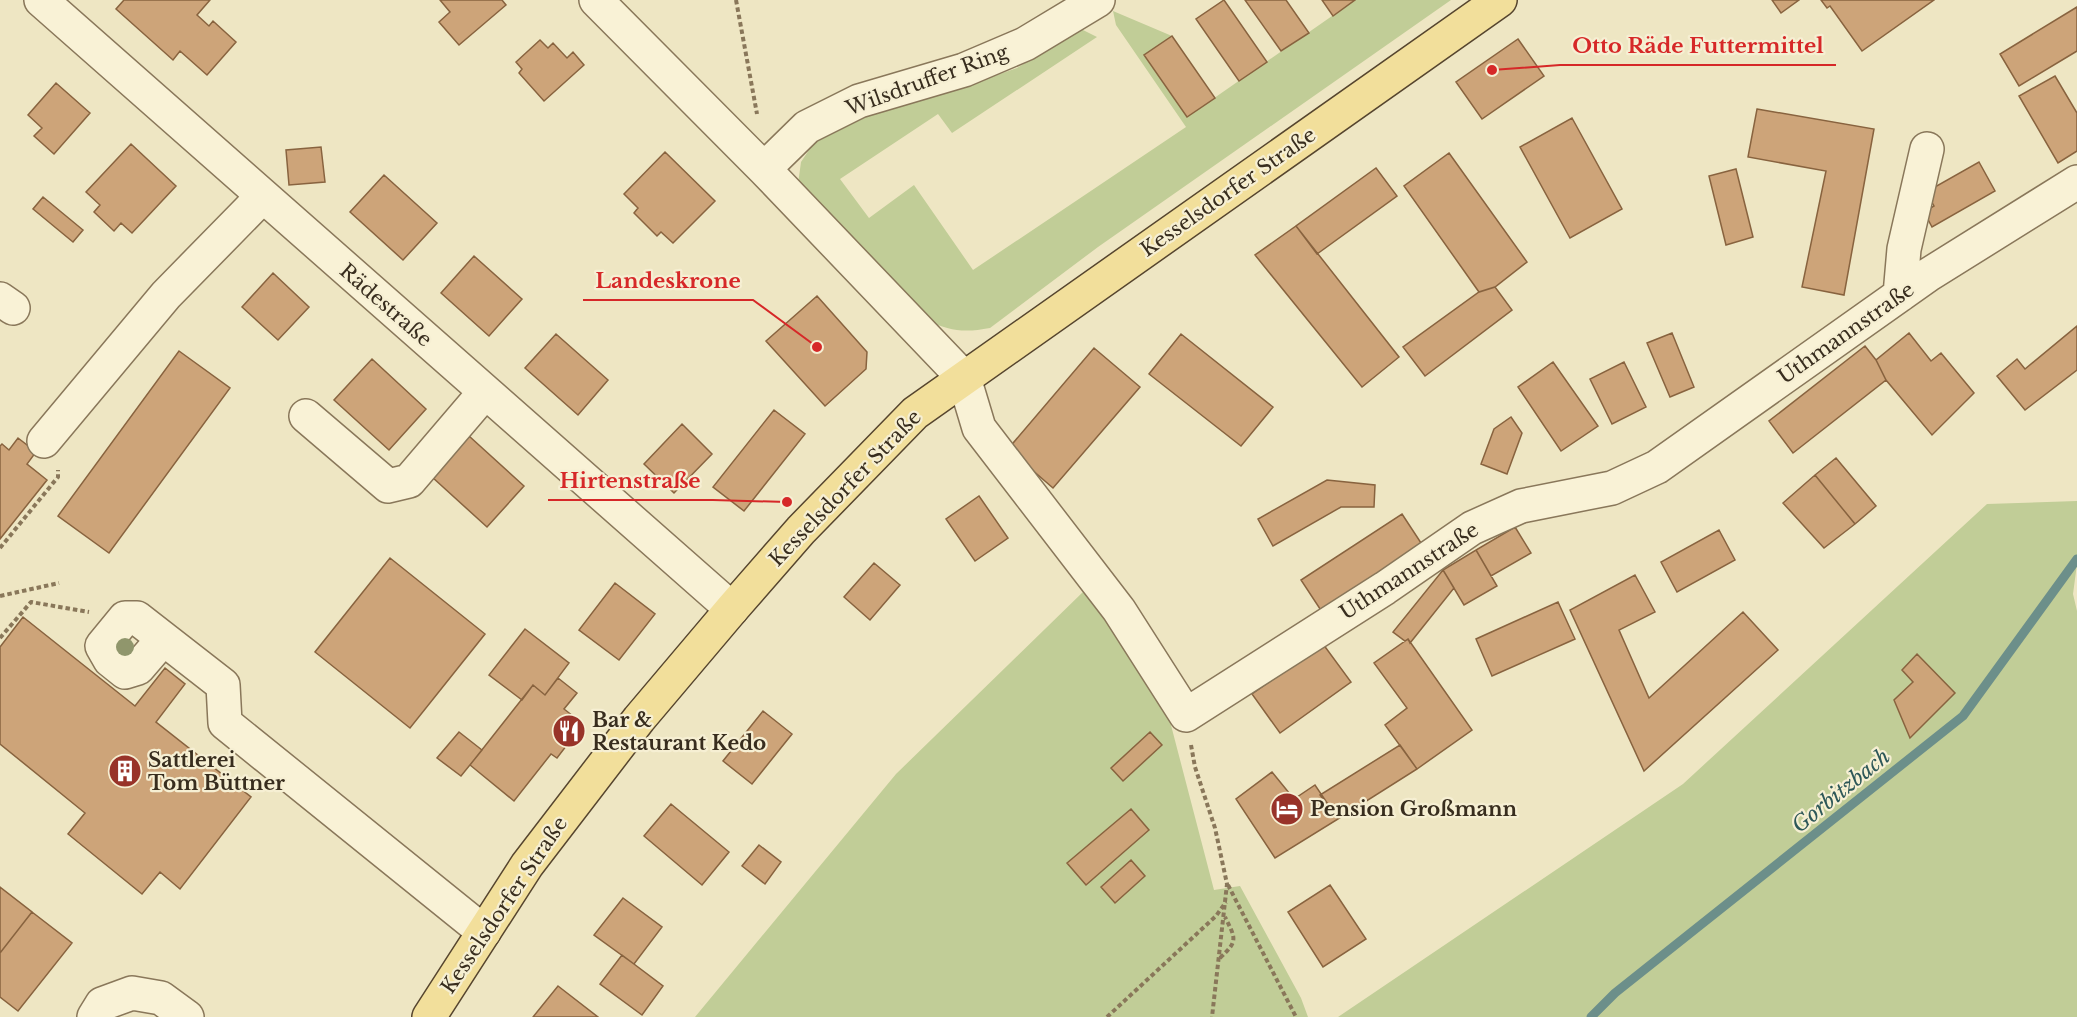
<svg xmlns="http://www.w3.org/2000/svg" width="2077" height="1017" font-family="'Libre Baskerville',serif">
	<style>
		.green { fill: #c1cd97 }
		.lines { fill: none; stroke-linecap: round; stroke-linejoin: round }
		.stream { stroke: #6c8f8a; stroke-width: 9 }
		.building { fill: #cda479; stroke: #88633f; stroke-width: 1.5 }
		.minor-casing { stroke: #89775a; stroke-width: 36 }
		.major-casing { stroke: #56452e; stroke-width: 36 }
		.path { stroke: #89775a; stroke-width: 4; stroke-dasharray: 4.5 3; stroke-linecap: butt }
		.minor { stroke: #f9f2d6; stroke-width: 33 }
		.major { stroke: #f2df9b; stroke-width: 33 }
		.tree { fill: #90966c }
		.labels { text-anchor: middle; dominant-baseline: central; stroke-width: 4.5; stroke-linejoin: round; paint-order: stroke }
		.street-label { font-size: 20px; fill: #382d1e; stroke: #f6efd3 }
		.poi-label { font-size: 20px; font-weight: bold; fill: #382d1e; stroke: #f6efd3; text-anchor: start }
		.water-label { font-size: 21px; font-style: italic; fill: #2d5758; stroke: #f6efd3 }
		.leader { fill: none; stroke: #d62828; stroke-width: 2 }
		.callout-dot { fill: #d62828; stroke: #f6efd3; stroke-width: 2 }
		.callout-label { font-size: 21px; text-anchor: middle; font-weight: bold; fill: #d62828; stroke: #f6efd3; stroke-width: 4.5; stroke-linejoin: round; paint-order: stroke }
	</style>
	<rect width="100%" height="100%" fill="#eee6c3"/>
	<!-- green -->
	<path class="green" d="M 1355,0 L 1451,0 L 1098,247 L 990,328 C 964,333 950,331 926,320 L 798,184 L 801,162 L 817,138 L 864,114 L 963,87 L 1017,68 L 1081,29 L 1097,37 L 952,133 L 938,114 L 840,179 L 869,218 L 914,185 L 973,270 L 1186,127 L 1116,25 L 1113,11 L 1172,36 L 1144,55 L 1187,117 Z
		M 2077,501 L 2077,564 L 2073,594 L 2077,611 L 2077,1017 L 1338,1017 L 1683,784 L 1987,504 Z
		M 1085,590 L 1166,706 L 1214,890 L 1240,886 L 1301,998 L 1308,1017 L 695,1017 L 896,774 Z"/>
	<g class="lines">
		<!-- stream -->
		<path class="stream" d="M 1591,1017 L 1615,993 L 1963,716 L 2077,559"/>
	</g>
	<!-- building -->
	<path class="building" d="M 124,0 L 210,0 L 197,15 L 209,26 L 213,21 L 236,42 L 207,75 L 180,51 L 173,60 L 116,9 Z
		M 440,0 L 502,0 L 506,5 L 459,45 L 439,22 L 450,12 Z
		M 1224,0 L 1267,62 L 1239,81 L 1196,19 Z
		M 1245,0 L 1286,0 L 1309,33 L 1281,51 Z
		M 1322,0 L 1355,0 L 1333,16 Z
		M 1772,0 L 1799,0 L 1781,13 Z
		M 1821,0 L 1934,0 L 1862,51 L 1830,6 L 1827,8 Z
		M 2077,7 L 2077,51 L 2019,86 L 2000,54 Z
		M 1172,36 L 1215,98 L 1187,117 L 1144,55 Z
		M 1518,39 L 1544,76 L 1482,119 L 1456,82 Z
		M 540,40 L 548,48 L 553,43 L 567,58 L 573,52 L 584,65 L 544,101 L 519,73 L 522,69 L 516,62 Z
		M 2055,76 L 2077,113 L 2077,151 L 2058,163 L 2019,96 Z
		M 56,83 L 90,113 L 54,154 L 34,136 L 42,128 L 28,115 Z
		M 1757,109 L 1874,129 L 1844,295 L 1802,287 L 1826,171 L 1748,157 Z
		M 1572,118 L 1622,209 L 1570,238 L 1520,147 Z
		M 131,144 L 176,186 L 132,233 L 121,223 L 114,231 L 94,212 L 100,205 L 86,192 Z
		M 321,147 L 325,182 L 289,185 L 286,150 Z
		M 665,152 L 715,201 L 673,243 L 661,232 L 657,236 L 634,213 L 638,208 L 624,194 Z
		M 1449,153 L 1527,262 L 1495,287 L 1479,292 L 1404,186 Z
		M 1979,162 L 1995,191 L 1932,227 L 1924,212 L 1934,206 L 1926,192 Z
		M 1376,168 L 1397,196 L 1317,254 L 1296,226 Z
		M 1736,169 L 1753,237 L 1726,245 L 1709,176 Z
		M 384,175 L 437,223 L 403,260 L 350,212 Z
		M 43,197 L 83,230 L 73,242 L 33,209 Z
		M 1296,226 L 1399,357 L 1362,387 L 1255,255 Z
		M 474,256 L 522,299 L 489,336 L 441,293 Z
		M 273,273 L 309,307 L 278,340 L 242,307 Z
		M 1495,287 L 1512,310 L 1425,376 L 1403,347 L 1479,292 Z
		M 817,296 L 867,352 L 866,369 L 825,406 L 766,341 Z
		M 2077,326 L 2077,370 L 2025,410 L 1997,376 L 2017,359 L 2025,369 Z
		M 1672,333 L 1694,387 L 1670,397 L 1647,343 Z
		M 1909,333 L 1931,361 L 1941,353 L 1974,393 L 1932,435 L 1886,380 L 1876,360 Z
		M 556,334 L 608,380 L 578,415 L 525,368 Z
		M 1181,334 L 1273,407 L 1241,446 L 1149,374 Z
		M 1865,346 L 1876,360 L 1886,380 L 1793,453 L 1769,421 Z
		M 1094,348 L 1140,387 L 1053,488 L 1008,449 Z
		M 179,351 L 230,388 L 109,553 L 58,516 Z
		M 372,359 L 426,409 L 389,450 L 334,400 Z
		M 1553,362 L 1598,426 L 1561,451 L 1518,387 Z
		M 1624,362 L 1646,407 L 1612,424 L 1590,379 Z
		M 774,410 L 805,434 L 744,511 L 713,487 Z
		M 1511,417 L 1522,433 L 1507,474 L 1481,464 L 1494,429 Z
		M 682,424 L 712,454 L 674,493 L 644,464 Z
		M 469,436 L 524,486 L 487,527 L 432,477 Z
		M 18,438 L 36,452 L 27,464 L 47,480 L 0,539 L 0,446 L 2,444 L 9,450 Z
		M 1836,458 L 1876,506 L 1855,524 L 1815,475 Z
		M 1815,475 L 1855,524 L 1824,548 L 1783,503 Z
		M 1327,480 L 1375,485 L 1374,507 L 1341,507 L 1273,546 L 1258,519 Z
		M 979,496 L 1008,538 L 975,561 L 946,519 Z
		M 1402,514 L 1427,552 L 1326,618 L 1301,580 Z
		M 1515,527 L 1531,553 L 1491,576 L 1476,550 Z
		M 1719,530 L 1735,560 L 1677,592 L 1661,562 Z
		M 1476,550 L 1497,586 L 1464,605 L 1443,570 Z
		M 390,558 L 485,634 L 410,728 L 315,652 Z
		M 874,563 L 900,585 L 870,620 L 844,597 Z
		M 1443,570 L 1454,588 L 1410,643 L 1408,639 L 1405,641 L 1393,632 Z
		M 1635,575 L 1655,612 L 1619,630 L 1649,698 L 1743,612 L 1778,650 L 1644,771 L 1570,610 Z
		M 615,583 L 655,614 L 619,660 L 579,630 Z
		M 1558,602 L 1575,639 L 1492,676 L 1476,639 Z
		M 23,617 L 135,706 L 165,668 L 185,684 L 156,722 L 251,797 L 180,889 L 160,872 L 142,894 L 68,834 L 85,813 L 0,744 L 0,647 Z
		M 525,629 L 569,663 L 545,695 L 533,685 L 522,700 L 489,675 Z
		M 1408,639 L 1472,730 L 1417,769 L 1385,725 L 1407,708 L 1374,663 Z
		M 1323,644 L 1351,682 L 1280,733 L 1252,694 Z
		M 1917,654 L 1955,693 L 1910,738 L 1894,700 L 1913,682 L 1902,670 Z
		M 558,678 L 577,693 L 564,709 L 583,724 L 557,758 L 551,754 L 514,801 L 470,765 L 533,685 L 545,695 Z
		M 763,711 L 792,734 L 752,784 L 723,761 Z
		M 459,732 L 482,750 L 461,776 L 437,758 Z
		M 1150,732 L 1162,745 L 1123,781 L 1111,768 Z
		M 1400,745 L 1417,769 L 1338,819 L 1320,795 Z
		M 1272,772 L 1294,799 L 1315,785 L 1338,819 L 1275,858 L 1236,799 Z
		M 671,804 L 729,852 L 702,885 L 644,836 Z
		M 1131,809 L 1149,830 L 1086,885 L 1067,863 Z
		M 759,845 L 781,862 L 765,884 L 742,866 Z
		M 1131,860 L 1145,876 L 1115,903 L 1101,887 Z
		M 1330,885 L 1366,939 L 1323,967 L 1288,912 Z
		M 0,887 L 32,912 L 0,953 Z
		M 623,898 L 662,927 L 634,964 L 594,935 Z
		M 32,912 L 72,943 L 18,1011 L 0,997 L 0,953 Z
		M 622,955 L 663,986 L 642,1015 L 600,984 Z
		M 558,986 L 598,1017 L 533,1017 Z"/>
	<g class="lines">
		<!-- minor casing -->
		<g class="minor-casing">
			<path id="minor" d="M 41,0 L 732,609
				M 596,0 L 764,169 L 964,378 L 979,428 L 1119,610 L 1186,715 L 1385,588 L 1472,528 L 1521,506 L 1612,488 L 1657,467 L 1928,275 L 2077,182
				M 764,169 L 807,127 L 859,101 L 964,70 L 1025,44 L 1098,0
				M 1900,295 L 1904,249 L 1927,149
				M 0,299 L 13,308
				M 306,416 L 388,486 L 409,481 L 485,392
				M 44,441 L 166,295 L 263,196
				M 163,639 L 138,668 L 125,672 L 110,660 L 102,646 L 125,618 L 137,618 L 223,685 L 225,723 L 484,932
				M 94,1017 L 102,1004 L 132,993 L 161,998 L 187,1017"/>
		</g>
		<!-- major casing -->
		<g class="major-casing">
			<path id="major" d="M 429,1017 L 527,865 L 639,719 L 732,609 L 801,530 L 915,413 L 1500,0"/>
		</g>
		<!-- path -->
		<path class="path" d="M 736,0 L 757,114
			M 0,548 L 58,477 L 58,470
			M 0,596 L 59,583
			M 0,638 L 31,602 L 89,612
			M 1191,745 L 1195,767 L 1215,828 L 1227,884 L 1212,1017
			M 1228,885 L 1296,1017
			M 1220,958 C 1238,941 1236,939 1225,917
			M 1107,1017 L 1216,916 L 1226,902"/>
		<!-- minor -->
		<use href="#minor" class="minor"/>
		<!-- major -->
		<use href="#major" class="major"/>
	</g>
	<!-- trees -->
	<circle class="tree" cx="125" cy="647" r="9"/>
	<!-- icons -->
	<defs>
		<g id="restaurant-disc" transform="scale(1.725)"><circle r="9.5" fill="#983329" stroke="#f6efd3"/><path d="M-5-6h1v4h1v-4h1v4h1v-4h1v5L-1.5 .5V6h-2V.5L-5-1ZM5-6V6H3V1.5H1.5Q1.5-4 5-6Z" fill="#fff"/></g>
		<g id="building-disc" transform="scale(1.725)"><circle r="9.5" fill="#983329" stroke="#f6efd3"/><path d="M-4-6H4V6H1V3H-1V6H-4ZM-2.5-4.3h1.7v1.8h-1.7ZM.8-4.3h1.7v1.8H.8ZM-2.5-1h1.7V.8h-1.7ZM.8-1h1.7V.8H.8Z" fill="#fff"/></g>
		<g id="hotel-disc" transform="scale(1.725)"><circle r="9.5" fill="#983329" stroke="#f6efd3"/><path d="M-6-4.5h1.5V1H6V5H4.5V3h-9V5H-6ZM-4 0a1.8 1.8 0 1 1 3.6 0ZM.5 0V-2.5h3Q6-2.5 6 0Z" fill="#fff"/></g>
	</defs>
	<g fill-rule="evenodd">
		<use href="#restaurant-disc" x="569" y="731"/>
		<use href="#building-disc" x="125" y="771"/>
		<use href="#hotel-disc" x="1287" y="809"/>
	</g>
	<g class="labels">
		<!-- street labels -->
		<g class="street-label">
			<text transform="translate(927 80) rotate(-20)">Wilsdruffer Ring</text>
			<text transform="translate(1228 192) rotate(-35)">Kesselsdorfer Straße</text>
			<text transform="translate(386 305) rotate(41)">Rädestraße</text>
			<text transform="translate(1846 333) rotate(-35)">Uthmannstraße</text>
			<text transform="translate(845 488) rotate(-46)">Kesselsdorfer Straße</text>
			<text transform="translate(1409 571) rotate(-33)">Uthmannstraße</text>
			<text transform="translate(504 905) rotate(-56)">Kesselsdorfer Straße</text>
		</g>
		<!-- poi labels -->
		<g class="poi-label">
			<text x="592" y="720">Bar &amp;<tspan x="592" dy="23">Restaurant Kedo</tspan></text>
			<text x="148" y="760">Sattlerei<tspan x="148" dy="23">Tom Büttner</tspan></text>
			<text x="1310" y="809">Pension Großmann</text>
		</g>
		<!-- water labels -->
		<g class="water-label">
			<text transform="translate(1841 791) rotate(-39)">Gorbitzbach</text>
		</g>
	</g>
	<!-- callouts -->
	<path class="leader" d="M1492 70L1560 65H1836M817 347L753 300H583M787 502L713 500H548"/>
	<g class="callout-dot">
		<circle cx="1492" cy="70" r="6"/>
		<circle cx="817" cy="347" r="6"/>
		<circle cx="787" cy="502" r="6"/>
	</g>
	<g class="callout-label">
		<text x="1698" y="53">Otto Räde Futtermittel</text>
		<text x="668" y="288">Landeskrone</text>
		<text x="630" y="488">Hirtenstraße</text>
	</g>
</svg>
